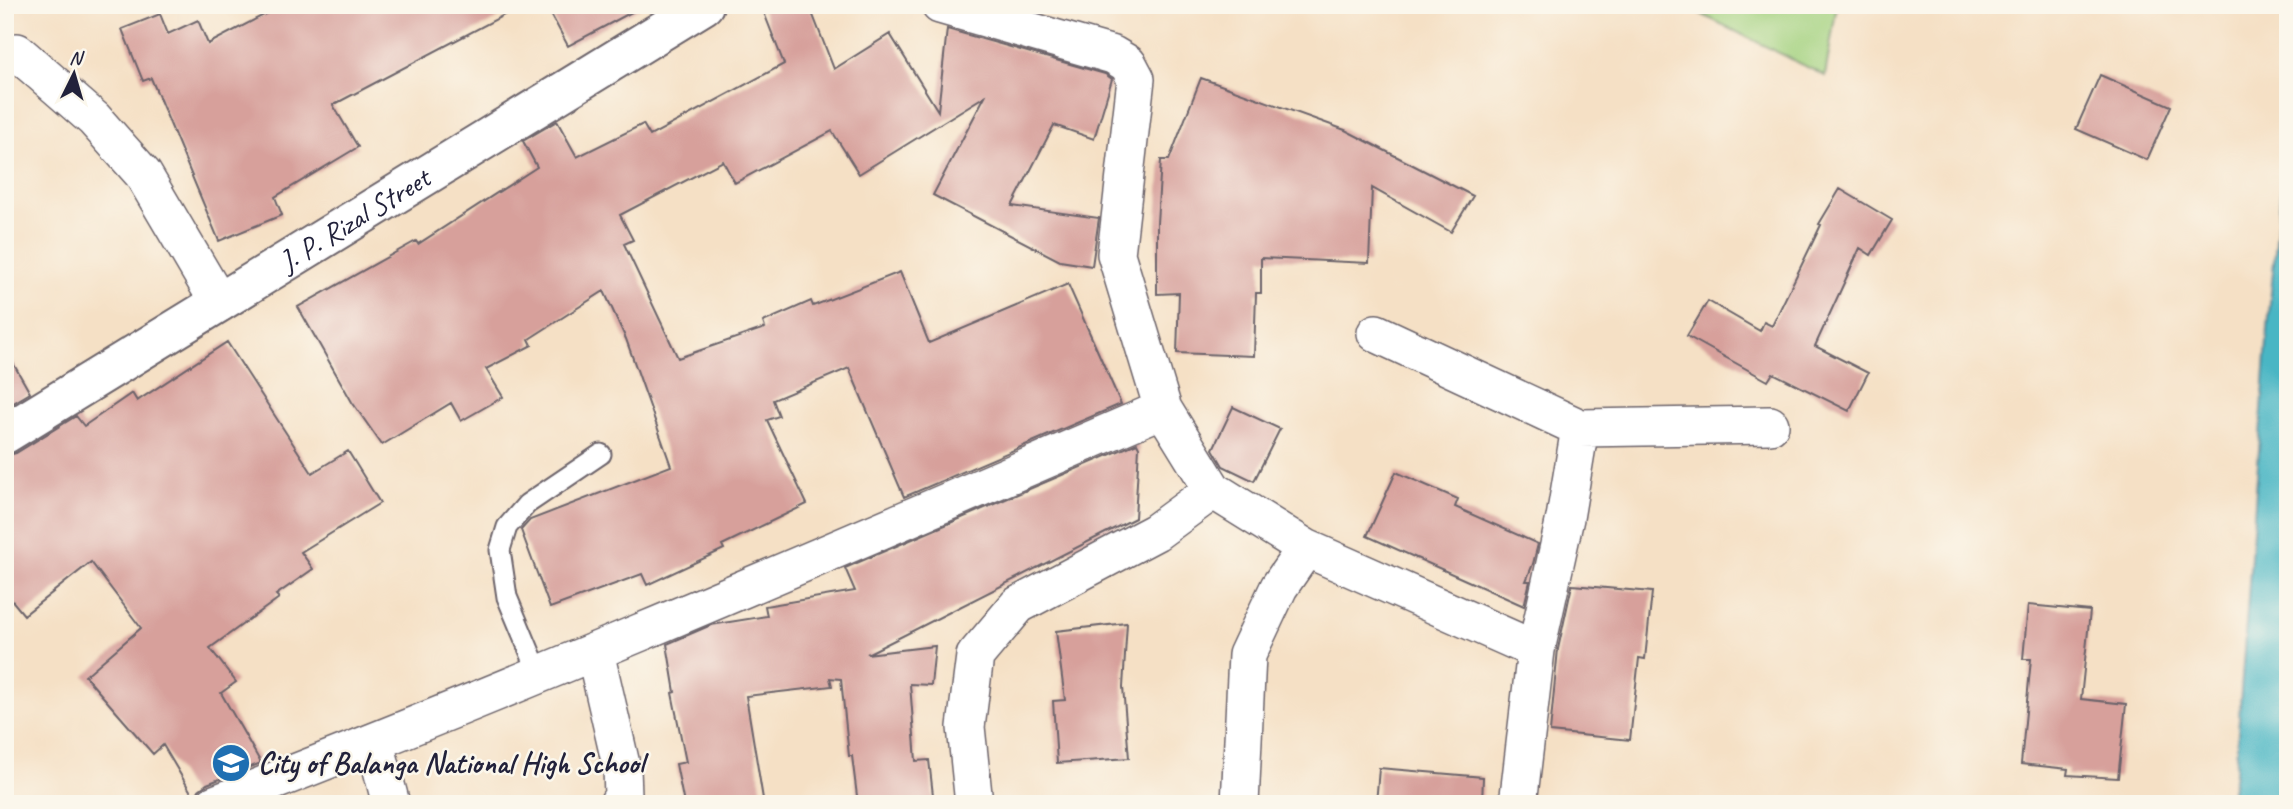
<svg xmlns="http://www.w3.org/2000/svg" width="2293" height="809" font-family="Caveat,sans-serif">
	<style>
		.green { fill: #a4d280; stroke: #637a5e; stroke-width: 2 }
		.water { fill: #49b6c4; stroke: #366c80; stroke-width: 2 }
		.building { fill: #d7a09b }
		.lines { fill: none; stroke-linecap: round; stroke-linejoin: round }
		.service-casing { stroke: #6c646b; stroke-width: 23 }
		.minor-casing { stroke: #6c646b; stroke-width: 40 }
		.tertiary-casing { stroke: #6c646b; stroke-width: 42 }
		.service { stroke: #fff; stroke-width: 19 }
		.minor { stroke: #fff; stroke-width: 37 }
		.tertiary { stroke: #fff; stroke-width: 38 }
		.labels { text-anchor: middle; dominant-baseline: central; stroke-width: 5; stroke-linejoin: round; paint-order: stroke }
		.street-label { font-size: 30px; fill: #22223b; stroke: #fbf7ec }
		.poi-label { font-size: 30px; font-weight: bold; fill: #22223b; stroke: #fbf7ec; text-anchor: start }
	</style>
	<rect width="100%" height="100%" fill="#fbf7ec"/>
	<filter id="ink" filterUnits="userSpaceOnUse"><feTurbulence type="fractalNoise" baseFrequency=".0143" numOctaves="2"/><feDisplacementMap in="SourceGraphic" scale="14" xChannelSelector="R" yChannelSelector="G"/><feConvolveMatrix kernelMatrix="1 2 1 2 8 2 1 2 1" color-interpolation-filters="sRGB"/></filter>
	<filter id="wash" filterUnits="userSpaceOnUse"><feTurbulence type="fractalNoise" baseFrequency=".00686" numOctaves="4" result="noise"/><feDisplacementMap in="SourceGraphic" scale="28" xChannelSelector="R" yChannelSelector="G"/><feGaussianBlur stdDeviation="1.57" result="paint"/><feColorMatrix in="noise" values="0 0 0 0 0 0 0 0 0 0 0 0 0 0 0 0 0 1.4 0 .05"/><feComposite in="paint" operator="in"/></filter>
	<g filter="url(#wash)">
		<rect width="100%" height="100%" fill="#f5e0c5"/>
		<!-- green -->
		<path class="green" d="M 1683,5 L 1837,5 L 1825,76 Z"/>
		<!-- water -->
		<path class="water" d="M 2288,120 L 2288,804 L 2230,804 L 2235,772 L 2270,302 Z"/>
		<g id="blocks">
			<!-- building -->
			<path class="building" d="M 283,5 L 523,5 L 333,105 L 358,147 L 275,197 L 282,215 L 219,241 L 151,78 L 143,81 L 122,29 L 160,14 L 168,34 L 198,20 L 208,44 Z
				M 546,5 L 645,5 L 568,46 Z
				M 761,5 L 809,5 L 834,69 L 890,34 L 938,111 L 947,29 L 1105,74 L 1112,79 L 1094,139 L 1054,125 L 1012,206 L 1099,218 L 1092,266 L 1060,261 L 933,195 L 985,96 L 859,174 L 832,131 L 735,183 L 723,161 L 620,215 L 633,240 L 624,244 L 678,358 L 765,328 L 763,322 L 811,301 L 813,306 L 900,272 L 929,343 L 1068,284 L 1121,404 L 904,497 L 849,368 L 773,400 L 779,416 L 767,420 L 807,504 L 722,545 L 724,549 L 647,585 L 642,574 L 550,608 L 521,530 L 530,520 L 671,466 L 626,339 L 604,291 L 529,339 L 532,345 L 486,369 L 503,397 L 461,421 L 451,403 L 382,445 L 352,402 L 298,307 L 416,241 L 418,244 L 537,167 L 523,141 L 557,121 L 577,157 L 643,124 L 650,136 L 784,64 Z
				M 2100,75 L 2171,106 L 2147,160 L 2076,129 Z
				M 1201,78 L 1345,130 L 1473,196 L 1451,232 L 1372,188 L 1369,263 L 1261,258 L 1261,293 L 1256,293 L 1254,356 L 1177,353 L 1179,293 L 1157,294 L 1157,223 L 1161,160 L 1169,160 Z
				M 1840,189 L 1892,220 L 1871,255 L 1860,248 L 1815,346 L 1868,373 L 1849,411 L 1773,373 L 1768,381 L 1687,336 L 1708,301 L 1760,331 L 1764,322 L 1772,326 L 1821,225 L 1819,224 Z
				M 227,342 L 312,473 L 348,451 L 380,503 L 301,552 L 313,569 L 276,595 L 279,598 L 210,648 L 236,682 L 221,693 L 261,763 L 207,784 L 199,790 L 195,799 L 163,745 L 153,754 L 85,676 L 141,628 L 91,562 L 24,615 L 5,592 L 5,456 L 16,453 L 76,416 L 84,426 L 132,393 L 137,401 Z
				M 5,349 L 30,393 L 5,408 Z
				M 1233,407 L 1280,429 L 1254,481 L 1223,466 L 1213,449 Z
				M 1137,443 L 1139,447 L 1135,518 L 867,654 L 935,646 L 931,685 L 910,684 L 916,761 L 929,760 L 934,804 L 858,804 L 852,756 L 849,756 L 841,679 L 830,678 L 832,686 L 746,696 L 763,799 L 727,804 L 684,804 L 676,764 L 686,762 L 672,693 L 675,692 L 667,644 L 711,625 L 767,616 L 765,606 L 855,591 L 845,568 Z
				M 1396,472 L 1458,499 L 1455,507 L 1538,544 L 1533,564 L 1526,581 L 1530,581 L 1524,606 L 1367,536 Z
				M 1572,585 L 1652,592 L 1645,659 L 1639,658 L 1630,740 L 1550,732 L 1558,649 Z
				M 2028,605 L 2090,611 L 2081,699 L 2126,704 L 2118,778 L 2067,775 L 2068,769 L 2021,764 L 2031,659 L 2023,659 Z
				M 1127,623 L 1123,687 L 1129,758 L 1057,763 L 1053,701 L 1065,700 L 1056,631 Z
				M 1379,768 L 1483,777 L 1482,804 L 1376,804 Z"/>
		</g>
	</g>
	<g filter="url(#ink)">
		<use href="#blocks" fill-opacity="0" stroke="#6c646b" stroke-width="2"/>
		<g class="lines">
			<!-- service casing -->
			<g class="service-casing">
				<path id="service" d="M 539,674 L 507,597 L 500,550 L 507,527 L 527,504 L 601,454"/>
			</g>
			<!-- minor casing -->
			<g class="minor-casing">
				<path id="minor" d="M 940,5 L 1113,55 L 1128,64 L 1136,79 L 1116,254 L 1163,409 L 1213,490 L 1156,532 L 1018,605 L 975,656 L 966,727 L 974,804
					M 17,52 L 94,119 L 143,174 L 219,303
					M 1376,333 L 1580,428 L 1565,518 L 1536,650 L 1518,804
					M 1580,428 L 1770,425
					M 1213,490 L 1306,548 L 1536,650
					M 595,652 L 622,769 L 623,795 L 618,804
					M 375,743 L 391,804
					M 215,804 C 535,681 849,544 1163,409
					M 1240,804 L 1247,655 L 1279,587 L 1306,548"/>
			</g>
			<!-- tertiary casing -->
			<g class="tertiary-casing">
				<g id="tertiary">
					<path id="s1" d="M 5,434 L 704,5"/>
				</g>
			</g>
			<!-- service -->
			<use href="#service" class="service"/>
			<!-- minor -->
			<use href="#minor" class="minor"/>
			<!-- tertiary -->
			<use href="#tertiary" class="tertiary"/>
		</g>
	</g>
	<!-- icons -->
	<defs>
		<g id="school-disc" transform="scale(2.0125)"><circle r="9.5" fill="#1f6fb2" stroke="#fbf7ec"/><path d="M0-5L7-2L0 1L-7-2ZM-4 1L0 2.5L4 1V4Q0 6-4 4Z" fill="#fff"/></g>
	</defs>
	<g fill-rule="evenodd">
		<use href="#school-disc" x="231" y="763"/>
	</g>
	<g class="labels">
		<!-- street labels -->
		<g class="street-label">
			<text stroke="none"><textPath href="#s1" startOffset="410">J. P. Rizal Street</textPath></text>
		</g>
		<!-- poi labels -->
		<g class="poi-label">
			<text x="258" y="763">City of Balanga National High School</text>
		</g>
	</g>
	<!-- margin -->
	<rect width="2293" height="809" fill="none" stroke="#fbf7ec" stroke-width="28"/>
	<!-- north arrow -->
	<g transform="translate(74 74) rotate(5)" stroke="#fbf7ec" stroke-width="5" paint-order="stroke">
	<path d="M0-5L12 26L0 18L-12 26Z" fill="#22223b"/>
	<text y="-10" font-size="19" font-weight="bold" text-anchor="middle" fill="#22223b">N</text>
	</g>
</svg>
